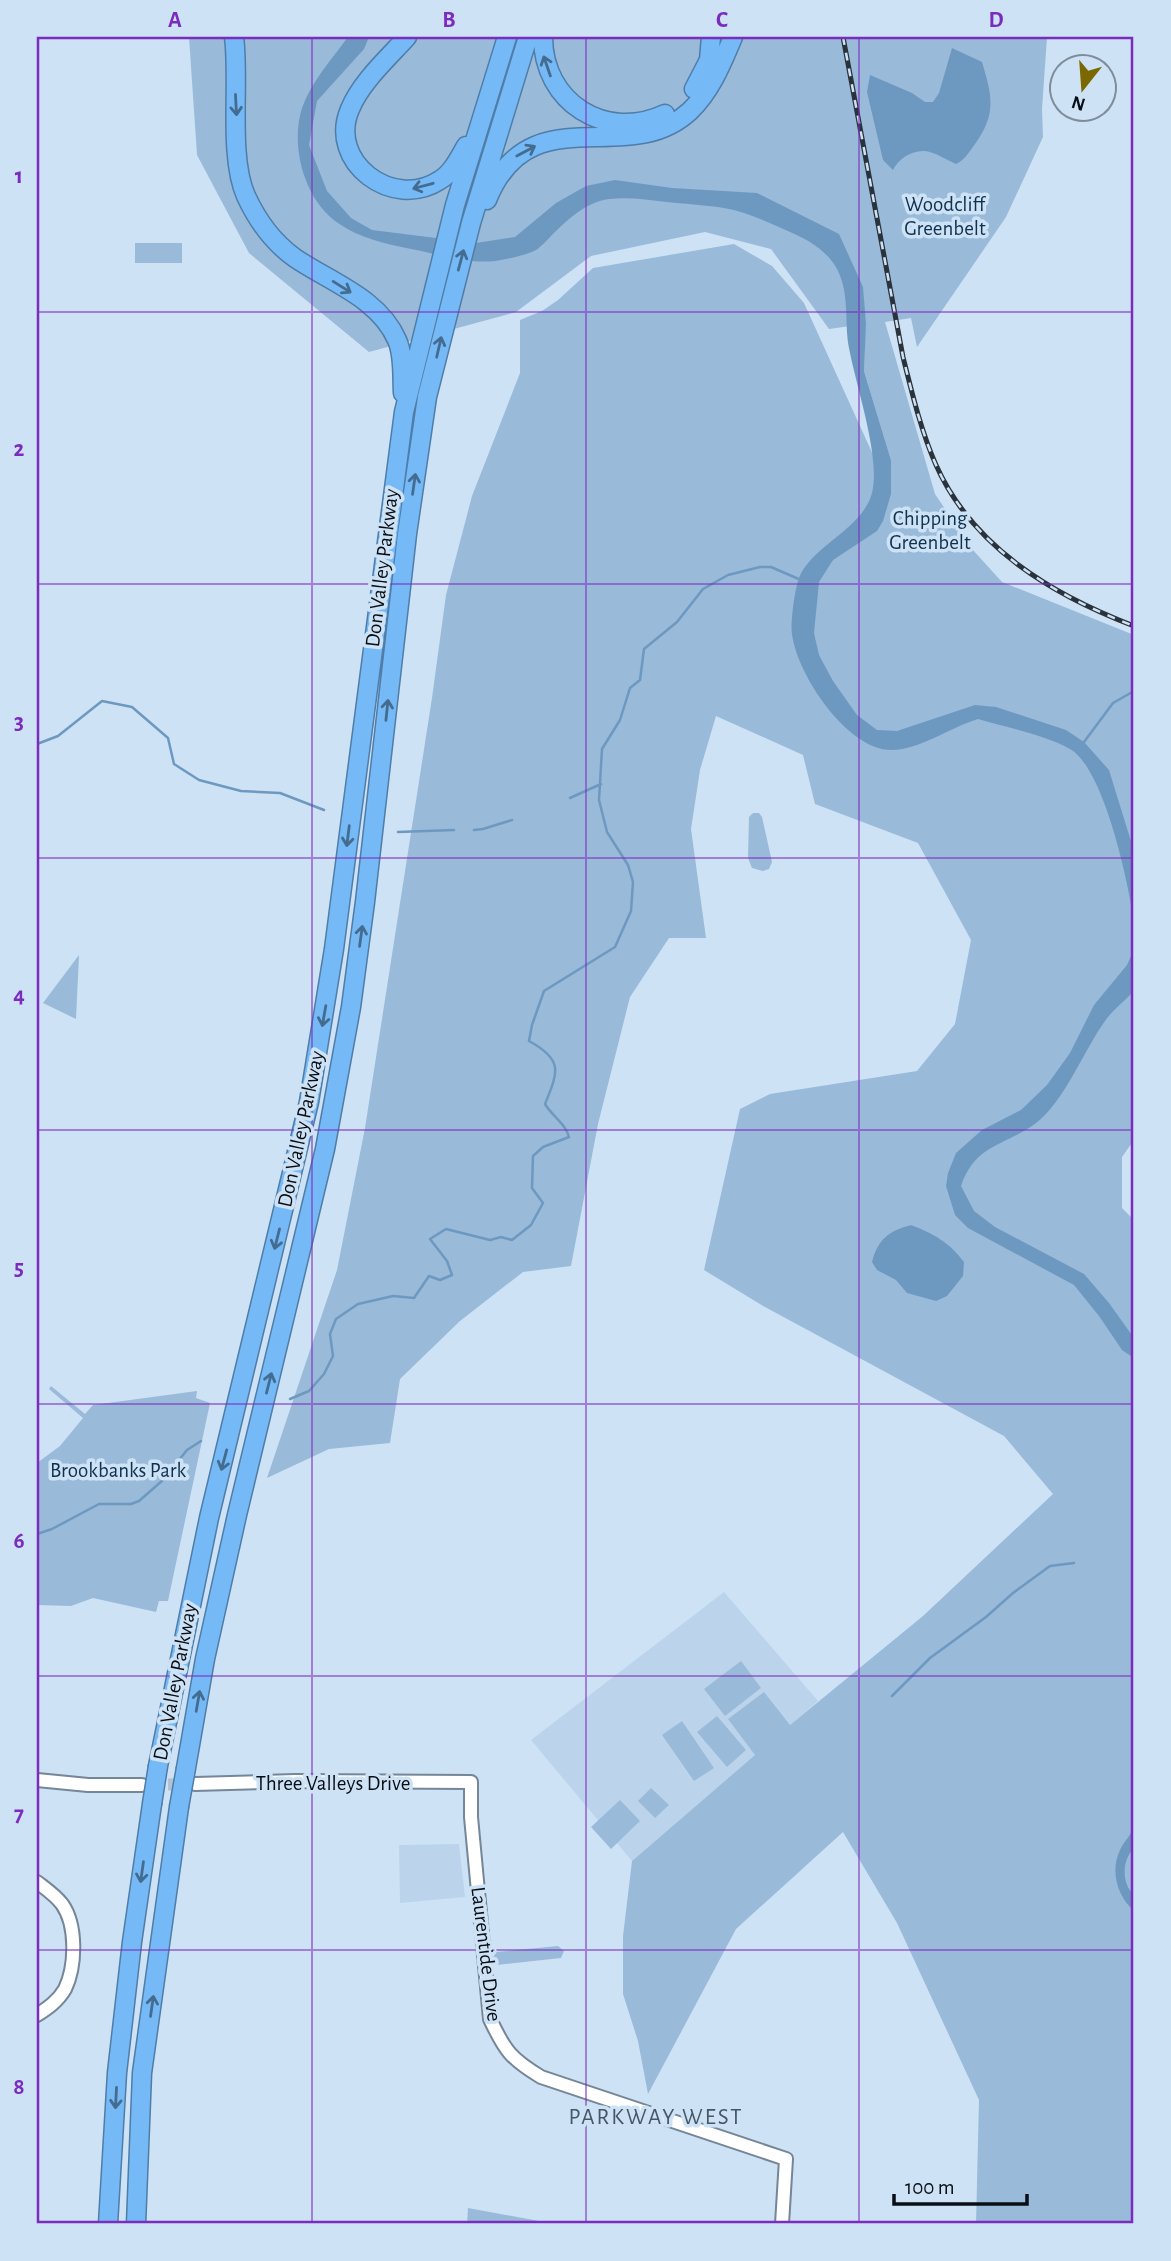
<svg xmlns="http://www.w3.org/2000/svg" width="1171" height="2261" font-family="'Alegreya Sans',sans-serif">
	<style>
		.built { fill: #bbd4eb }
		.green { fill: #99bad9 }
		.water { fill: #6d99c1 }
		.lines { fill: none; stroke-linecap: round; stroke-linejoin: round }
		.stream { stroke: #6d99c1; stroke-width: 2.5 }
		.tertiary-tunnel { stroke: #b0c2d3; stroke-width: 12; stroke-dasharray: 12 6; stroke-linecap: butt }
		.tertiary-casing { stroke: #748697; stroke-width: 16 }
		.motorway-casing { stroke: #4f7da7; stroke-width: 21 }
		.tertiary { stroke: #fff; stroke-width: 12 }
		.motorway { stroke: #75b9f6; stroke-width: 18 }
		.rail-casing { stroke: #2a323b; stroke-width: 5 }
		.rail { stroke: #cee2f5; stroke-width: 2.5; stroke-dasharray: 8; stroke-linecap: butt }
		.motorway-bridge-casing { stroke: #4f7da7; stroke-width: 21; stroke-linecap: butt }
		.motorway-bridge { stroke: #75b9f6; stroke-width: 18 }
		.oneway { stroke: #446c91 }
		.grid { fill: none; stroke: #7b2cbf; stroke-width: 2; stroke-opacity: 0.55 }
		.labels { text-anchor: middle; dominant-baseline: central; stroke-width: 7; stroke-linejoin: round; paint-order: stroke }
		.park-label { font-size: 21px; fill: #0f314d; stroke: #cee2f5 }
		.street-label { font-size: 21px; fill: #080e15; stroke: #cee2f5 }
		.neighbourhood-label { font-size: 23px; letter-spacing: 2px; fill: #465767; stroke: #cee2f5 }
		.neatline { fill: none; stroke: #7b2cbf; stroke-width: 2.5 }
		.grid-label { font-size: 23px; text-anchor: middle; font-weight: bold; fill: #7b2cbf }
	</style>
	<rect width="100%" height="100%" fill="#cee2f5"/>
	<!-- built -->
	<path class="built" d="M 724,1592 L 818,1701 L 632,1861 L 531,1740 Z
		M 459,1844 L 465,1897 L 400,1903 L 399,1845 Z"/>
	<!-- green -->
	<path class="green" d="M 189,37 L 1047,37 L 1042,109 L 1043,137 L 1006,217 L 917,347 L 911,318 L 885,322 L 935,494 L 972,549 L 1002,582 L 1134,635 L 1134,1140 L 1122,1157 L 1122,1208 L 1134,1220 L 1134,2224 L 976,2224 L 979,2100 L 897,1923 L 843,1832 L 736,1929 L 648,2094 L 638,2041 L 623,1994 L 623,1936 L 632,1861 L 755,1755 L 728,1719 L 764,1692 L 790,1725 L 923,1616 L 1053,1494 L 1004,1436 L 765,1307 L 704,1270 L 740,1109 L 770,1094 L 917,1071 L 955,1024 L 971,940 L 918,843 L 815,804 L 803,755 L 716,716 L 700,770 L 691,829 L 706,938 L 669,938 L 630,997 L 598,1124 L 571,1266 L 523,1272 L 460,1321 L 400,1379 L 390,1443 L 329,1449 L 267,1478 L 337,1270 L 365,1128 L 432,698 L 446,595 L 472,496 L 520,373 L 520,320 L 542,311 L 558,300 L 593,268 L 734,244 L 772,266 L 804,303 L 890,492 L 891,460 L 864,371 L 865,324 L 829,329 L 771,249 L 705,232 L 591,256 L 516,312 L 369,352 L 249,253 L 197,155 Z
		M 135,243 L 182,243 L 182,263 L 135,263 Z
		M 753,813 L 759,813 L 762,817 L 772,862 L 769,869 L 763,871 L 752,868 L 748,858 L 749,817 Z
		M 79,955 L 76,1019 L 43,1003 Z
		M 51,1386 L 85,1414 L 93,1405 L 197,1391 L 196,1398 L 210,1403 L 168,1601 L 159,1601 L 156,1612 L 93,1598 L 71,1606 L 37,1605 L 37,1463 L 60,1446 L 83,1418 L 49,1389 Z
		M 741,1661 L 761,1688 L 725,1716 L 704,1689 Z
		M 717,1716 L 746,1750 L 727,1767 L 697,1732 Z
		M 682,1721 L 714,1768 L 694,1781 L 662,1735 Z
		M 651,1788 L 669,1805 L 655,1818 L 638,1801 Z
		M 620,1800 L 640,1821 L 611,1849 L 591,1827 Z
		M 558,1946 L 564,1951 L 561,1958 L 497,1965 L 493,1958 L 496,1952 Z
		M 468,2208 L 555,2224 L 467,2224 Z"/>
	<!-- water -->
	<path class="water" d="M 348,37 L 369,37 L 364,49 L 317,101 L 309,145 L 327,191 L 351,218 L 372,230 L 476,243 L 515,237 L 556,203 L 586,186 L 615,180 L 672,188 L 757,193 L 839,234 L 863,287 L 866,324 L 864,371 L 891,460 L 891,494 L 883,521 L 877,531 L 833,560 L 819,582 L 814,633 L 819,655 L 833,681 L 857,715 L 877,730 L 897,731 L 975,705 L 996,707 L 1066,730 L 1084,742 L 1109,770 L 1134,851 L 1134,923 C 1129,884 1104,768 1070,749 C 1043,734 1008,728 978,719 C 951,727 919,750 892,750 C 848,751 797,675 792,634 C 790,624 795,588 799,578 C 812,545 862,530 872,493 C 881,458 856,386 849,348 C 844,322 850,296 838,271 C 829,252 809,240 790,232 C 775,225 759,218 744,213 C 720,205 692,205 667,202 C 648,200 629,197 610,199 C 587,201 567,220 551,236 C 547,240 541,247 536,250 C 525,256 506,259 495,261 C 468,264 437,254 411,249 C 386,244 359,238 338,223 C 304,200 290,146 302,108 C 311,82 332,59 348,37 Z
		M 952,48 L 982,62 C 992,96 997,113 975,144 C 969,152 965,160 956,164 C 947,160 935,152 925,151 C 912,150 898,159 893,170 L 883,160 L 867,92 L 870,75 L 912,93 L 925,102 L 933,102 L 939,93 Z
		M 1134,949 L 1134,990 C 1126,1001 1113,1009 1105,1021 C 1084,1050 1064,1102 1036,1123 C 1004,1147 976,1143 961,1186 L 974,1211 L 995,1227 L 1084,1274 L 1109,1303 L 1134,1338 L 1134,1358 L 1122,1350 L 1099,1316 L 1074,1285 L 968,1228 L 955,1215 L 946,1186 L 948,1173 L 956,1153 L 982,1130 L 1021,1110 L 1047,1085 L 1070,1053 L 1094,1005 L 1127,965 Z
		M 911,1225 C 934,1234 949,1242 964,1262 L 963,1276 L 947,1296 L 936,1301 L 907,1293 L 896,1280 L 877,1270 L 872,1262 C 878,1239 889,1231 911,1225 Z
		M 1134,1826 L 1134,1848 C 1122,1860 1121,1883 1134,1895 L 1134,1911 C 1117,1896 1110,1871 1120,1850 C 1124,1841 1131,1836 1134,1826 Z"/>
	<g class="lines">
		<!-- stream -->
		<path class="stream" d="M 1084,742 L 1113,703 L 1134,691
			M 37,744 L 58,736 L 102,701 L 132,707 L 168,738 L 174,764 L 199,780 L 241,791 L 280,793 L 324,810
			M 570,798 L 601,784
			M 474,830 L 483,829 L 512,820
			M 398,832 L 454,830
			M 290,1399 L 309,1391 L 324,1374 L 333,1356 L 330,1334 L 336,1319 L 358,1304 L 393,1296 L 414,1298 L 429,1276 L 440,1280 L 452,1275 L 447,1261 L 430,1239 L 446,1229 L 490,1240 L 501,1237 L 512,1240 L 531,1225 L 543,1203 L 532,1188 L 533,1156 L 543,1147 L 569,1137 C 566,1124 552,1116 545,1104 C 558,1072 564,1060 529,1041 L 532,1025 L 544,991 L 615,947 L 631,911 L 633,882 L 628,865 L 607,832 L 599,800 L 602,749 L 620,720 L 630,688 L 640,680 L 644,649 L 677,622 L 703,589 L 728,575 L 760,567 L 771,567 L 801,580
			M 37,1534 L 52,1529 L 99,1504 L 131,1504 L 139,1501 L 163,1480 L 187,1450 L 201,1441
			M 892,1696 L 930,1658 L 986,1617 L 1013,1593 L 1050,1566 L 1074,1563"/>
		<!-- tertiary-tunnel -->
		<path class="tertiary-tunnel" d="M 150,1785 L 191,1784"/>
		<!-- tertiary casing -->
		<g class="tertiary-casing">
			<path id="tertiary" d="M 37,1780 L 88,1785 L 142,1785
				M 195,1784 L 295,1781 L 471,1782 L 471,1817 L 490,2019 C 505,2051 511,2059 541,2077 L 786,2159 L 782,2224
				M 37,1882 C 46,1889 55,1895 62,1904 C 77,1925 76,1966 65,1989 C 58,2001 48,2008 37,2015"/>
		</g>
		<!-- motorway casing -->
		<g class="motorway-casing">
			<path id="motorway" d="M 234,37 C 240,81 228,156 246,196 C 257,220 274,243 295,258 C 330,282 379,298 397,340 C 404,355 402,377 403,393
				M 407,37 C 388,58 361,82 350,109 C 327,162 393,211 440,180 C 452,173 459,158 466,146
				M 543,37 C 543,102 605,142 665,114
				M 694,89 L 709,60 L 711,37
				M 487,200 C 530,93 627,170 690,111 C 711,91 722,63 733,37
				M 158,1766 L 209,1518 L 309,1102 L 334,949 L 404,412 L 455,205 L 507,37
				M 186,1768 L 205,1659 L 237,1515 L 325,1149 L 351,1007 L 365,902 L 407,534 L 427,397 L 471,223 L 528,37
				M 108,2224 L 117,2073 L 132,1942 L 152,1804
				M 136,2224 L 142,2073 L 179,1807"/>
		</g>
		<!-- tertiary -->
		<use href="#tertiary" class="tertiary"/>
		<!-- motorway -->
		<use href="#motorway" class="motorway"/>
		<!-- rail casing -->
		<g class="rail-casing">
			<path id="rail" d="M 843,37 L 903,357 C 912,393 921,431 936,465 C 973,548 1053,595 1134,626"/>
		</g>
		<!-- rail -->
		<use href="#rail" class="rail"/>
		<!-- motorway-bridge casing -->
		<g class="motorway-bridge-casing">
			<path id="motorway-bridge" d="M 152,1804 L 158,1766
				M 179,1807 L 186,1768"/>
		</g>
		<!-- motorway-bridge -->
		<use href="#motorway-bridge" class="motorway-bridge"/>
	</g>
	<!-- one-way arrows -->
	<defs><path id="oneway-shaft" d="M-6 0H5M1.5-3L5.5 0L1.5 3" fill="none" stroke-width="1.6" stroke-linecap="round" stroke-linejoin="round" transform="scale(1.75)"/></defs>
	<g class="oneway">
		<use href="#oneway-shaft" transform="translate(547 66) rotate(-109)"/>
		<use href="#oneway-shaft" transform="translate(236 105) rotate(87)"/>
		<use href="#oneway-shaft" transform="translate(526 151) rotate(-28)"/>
		<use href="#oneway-shaft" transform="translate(423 186) rotate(165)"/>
		<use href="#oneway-shaft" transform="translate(461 260) rotate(-75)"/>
		<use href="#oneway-shaft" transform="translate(342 287) rotate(32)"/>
		<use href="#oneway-shaft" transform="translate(439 347) rotate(-77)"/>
		<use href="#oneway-shaft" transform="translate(414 484) rotate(-82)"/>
		<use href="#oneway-shaft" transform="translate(387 710) rotate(-84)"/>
		<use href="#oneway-shaft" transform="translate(348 836) rotate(97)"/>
		<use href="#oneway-shaft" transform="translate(361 936) rotate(-82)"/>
		<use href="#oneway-shaft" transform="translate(324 1016) rotate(100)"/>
		<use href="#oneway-shaft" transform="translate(277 1239) rotate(104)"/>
		<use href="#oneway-shaft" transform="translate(269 1383) rotate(-76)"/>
		<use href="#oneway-shaft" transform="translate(224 1460) rotate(105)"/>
		<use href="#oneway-shaft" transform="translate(198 1701) rotate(-80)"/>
		<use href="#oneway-shaft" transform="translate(142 1872) rotate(98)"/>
		<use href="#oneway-shaft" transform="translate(152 2006) rotate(-82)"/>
		<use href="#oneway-shaft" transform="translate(116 2098) rotate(93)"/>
	</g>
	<!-- grid -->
	<path class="grid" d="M 312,37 L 312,2224M 586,37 L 586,2224M 859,37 L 859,2224M 37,312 L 1134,312M 37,584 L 1134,584M 37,858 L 1134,858M 37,1130 L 1134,1130M 37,1404 L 1134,1404M 37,1676 L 1134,1676M 37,1950 L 1134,1950"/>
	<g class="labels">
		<!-- park labels -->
		<g class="park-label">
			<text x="945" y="204">Woodcliff<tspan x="945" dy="24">Greenbelt</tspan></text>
			<text x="930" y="518">Chipping<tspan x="930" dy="24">Greenbelt</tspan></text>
			<text x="118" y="1470">Brookbanks Park</text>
		</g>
		<!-- street labels -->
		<g class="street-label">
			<text transform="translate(382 568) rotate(-83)">Don Valley Parkway</text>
			<text transform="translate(301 1129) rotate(-78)">Don Valley Parkway</text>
			<text transform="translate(175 1682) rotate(-79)">Don Valley Parkway</text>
			<text x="333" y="1783">Three Valleys Drive</text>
			<text transform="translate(486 1954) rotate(83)">Laurentide Drive</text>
		</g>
		<!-- neighbourhood labels -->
		<g class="neighbourhood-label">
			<text x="656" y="2117">PARKWAY WEST</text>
		</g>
	</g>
	<!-- border -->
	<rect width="1171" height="2261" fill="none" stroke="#cee2f5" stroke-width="77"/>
	<!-- north arrow -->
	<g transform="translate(1083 88) rotate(197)"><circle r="33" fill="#cee2f5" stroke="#7f8d9b" stroke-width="2"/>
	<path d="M0-5L12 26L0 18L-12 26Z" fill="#7b6800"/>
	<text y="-10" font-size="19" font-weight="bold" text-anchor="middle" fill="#080e15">N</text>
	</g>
	<!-- scale -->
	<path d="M894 2194v10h133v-10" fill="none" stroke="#080e15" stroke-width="3.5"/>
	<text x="905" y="2194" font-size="21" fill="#080e15" stroke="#cee2f5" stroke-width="5" paint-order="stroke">100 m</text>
	<rect x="38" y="38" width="1094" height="2184" class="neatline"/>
	<g class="grid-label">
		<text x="175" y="27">A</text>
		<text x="449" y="27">B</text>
		<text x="722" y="27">C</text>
		<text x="996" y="27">D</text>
		<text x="19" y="183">1</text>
		<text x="19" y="456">2</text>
		<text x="19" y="729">3</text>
		<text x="19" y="1002">4</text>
		<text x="19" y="1275">5</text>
		<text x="19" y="1548">6</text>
		<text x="19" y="1821">7</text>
		<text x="19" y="2094">8</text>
	</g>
</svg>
